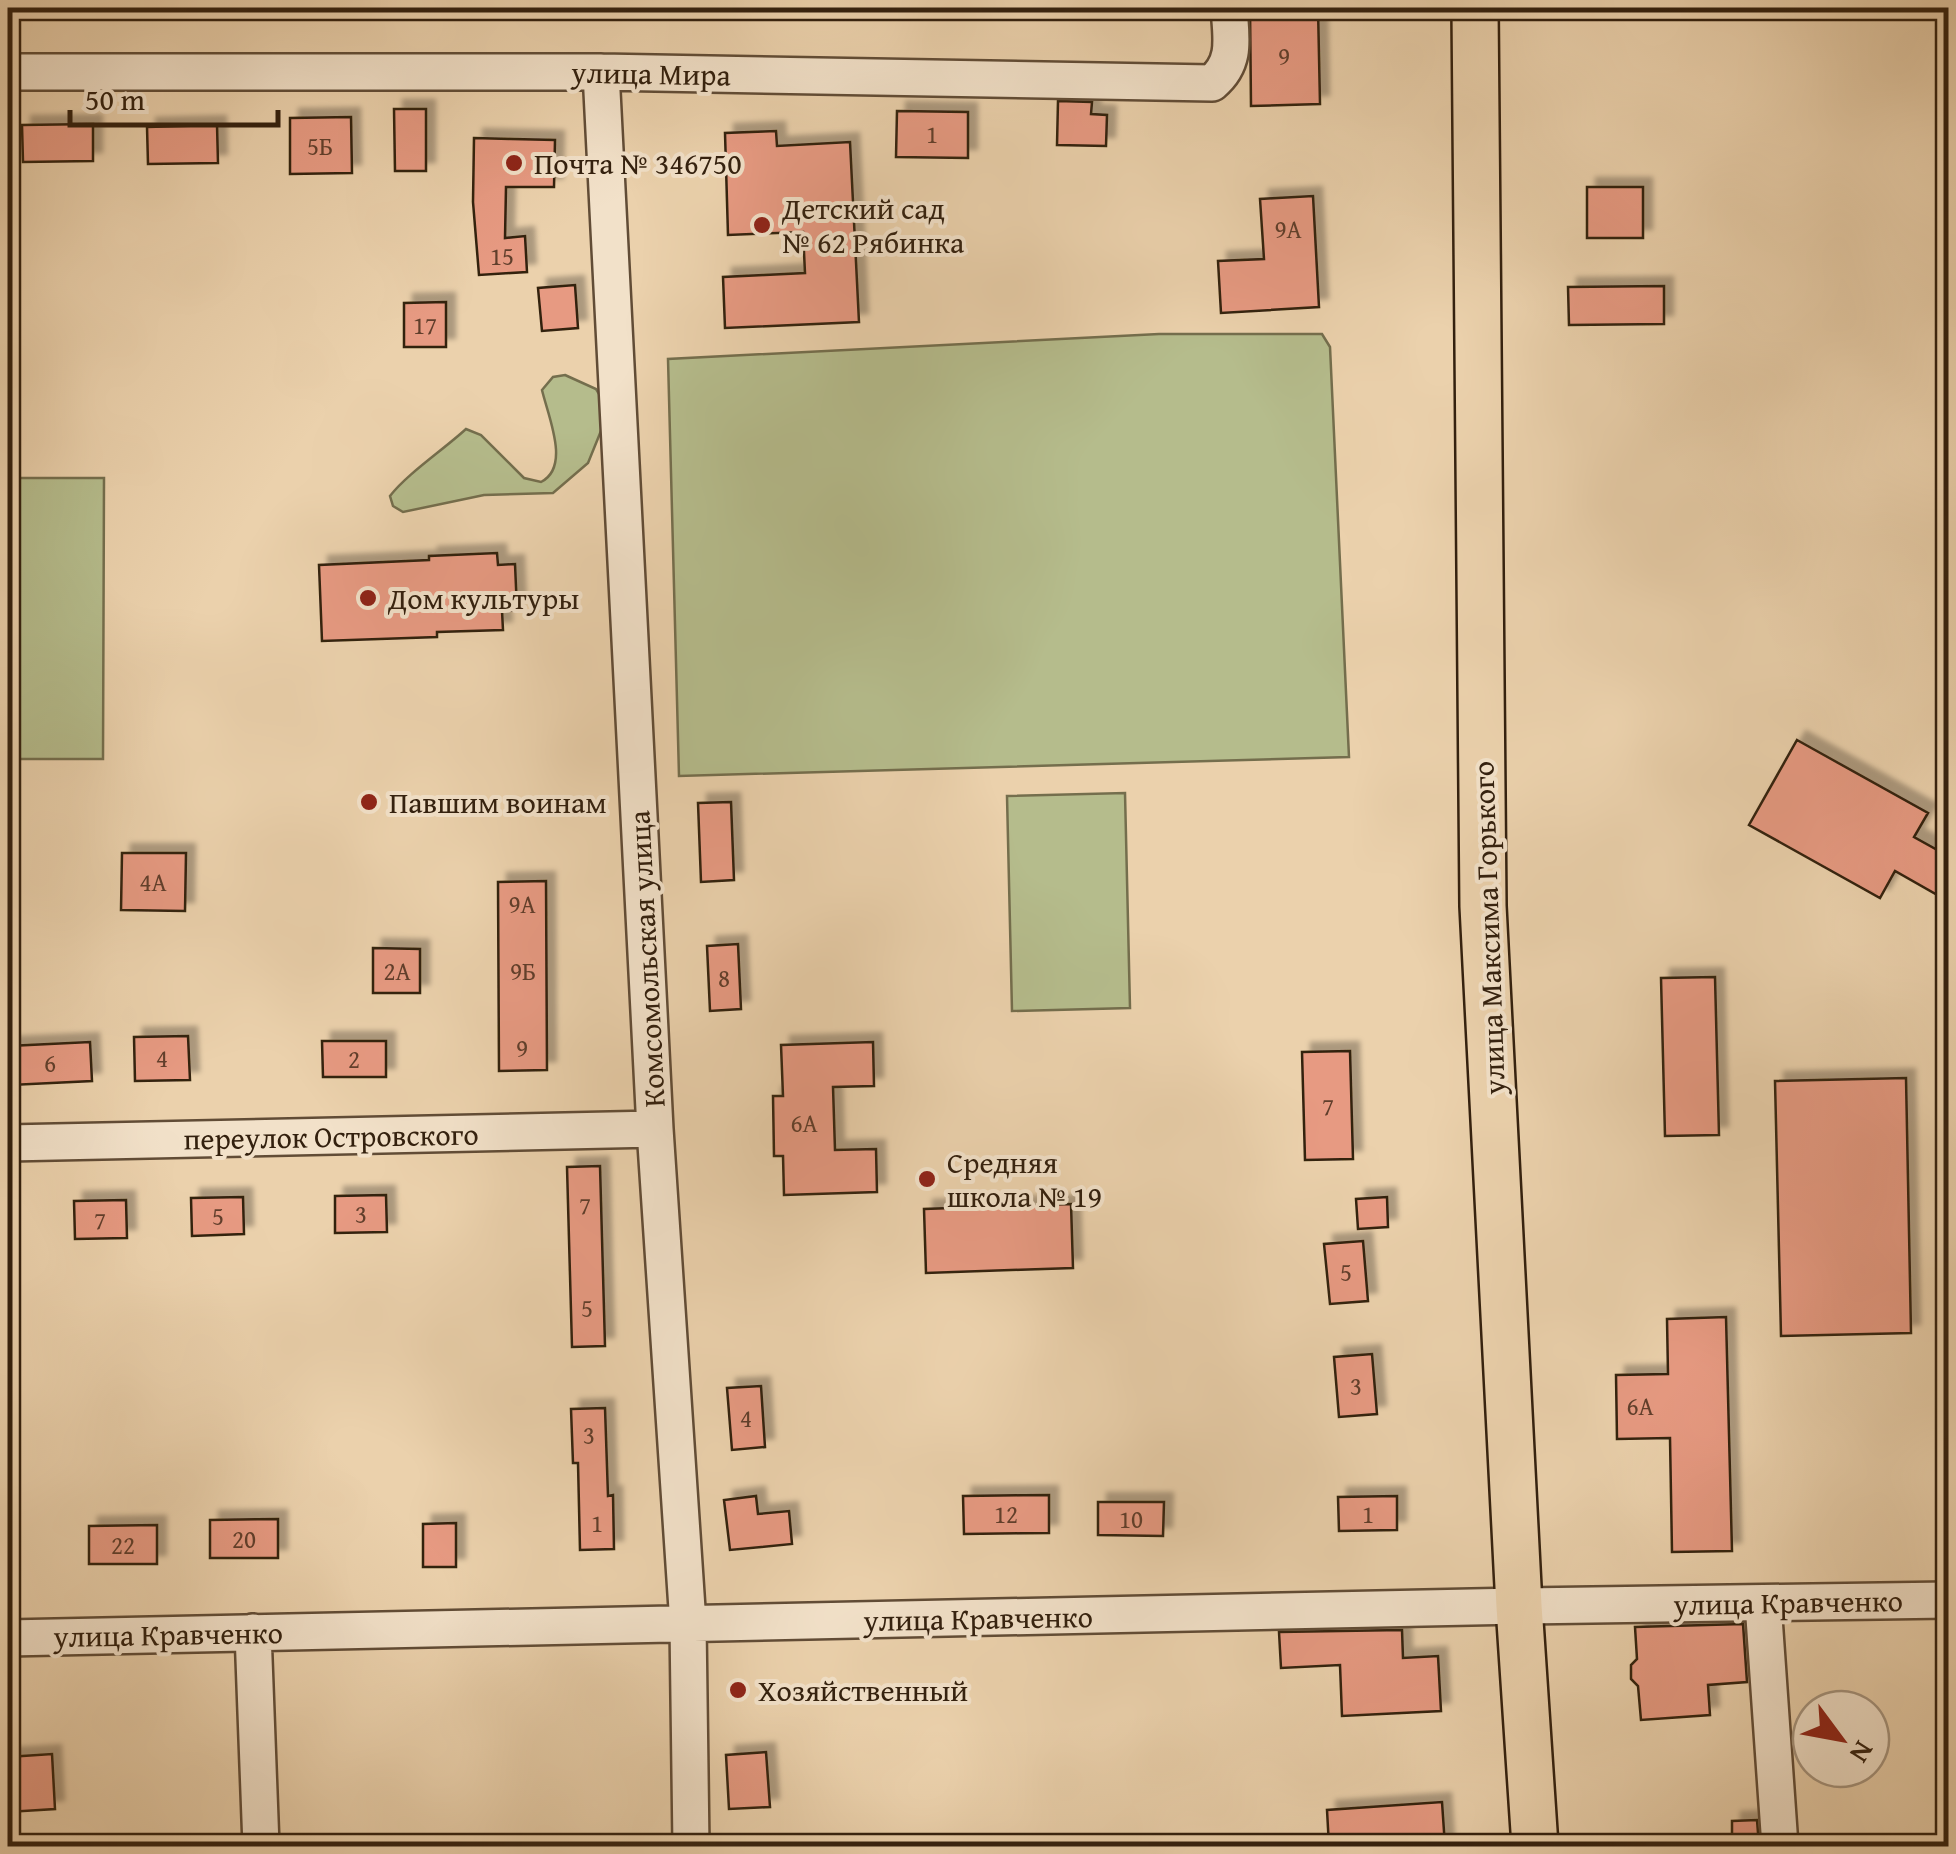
<svg xmlns="http://www.w3.org/2000/svg" width="1956" height="1854" font-family="'Gentium Book Plus',serif">
	<style>
		.green { fill: #b5bc8c; stroke: #746e4d; stroke-width: 2.5 }
		.building { fill: #e79a82; stroke: #33200e; stroke-width: 2.5; filter: url(#shadow) }
		.lines { fill: none; stroke-linecap: round; stroke-linejoin: round }
		.minor-casing { stroke: #614c36; stroke-width: 40 }
		.major-casing { stroke: #33200e; stroke-width: 50 }
		.minor { stroke: #f2e1c9; stroke-width: 35 }
		.major { stroke: #ebd1ac; stroke-width: 45 }
		.poi-dot { fill: #8f2418; stroke: #f2e1c9; stroke-width: 4 }
		.labels { text-anchor: middle; dominant-baseline: central; stroke-width: 8; stroke-linejoin: round; paint-order: stroke }
		.number-label { font-size: 25px; fill: #603e2b }
		.street-label { font-size: 30px; fill: #33200e; stroke: #f2e1c9 }
		.poi-label { font-size: 30px; fill: #33200e; stroke: #f2e1c9; text-anchor: start }
	</style>
	<defs>
		<filter id="shadow"><feDropShadow dx="9" dy="-9" stdDeviation="2.5" flood-color="#0004"/></filter>
	</defs>
	<rect width="100%" height="100%" fill="#ebd1ac"/>
	<filter id="stains"><feTurbulence type="fractalNoise" baseFrequency=".002" numOctaves="4"/><feColorMatrix values="0 0 0 0 .2 0 0 0 0 .09 0 0 0 0 .02 0 0 0 .5 -.17"/></filter>
	<radialGradient id="worn" r=".72"><stop offset=".6" stop-color="#630" stop-opacity="0"/><stop offset="1" stop-color="#630" stop-opacity=".3"/></radialGradient>
	<!-- green -->
	<path class="green" d="M 1159,334 L 1322,334 L 1330,347 L 1349,757 L 679,776 L 668,359 Z
		M 565,375 L 596,389 L 604,402 L 605,421 L 588,463 L 553,493 L 484,495 L 403,512 L 393,506 L 390,496 C 407,474 443,450 466,429 L 481,435 L 524,478 L 541,482 C 571,467 548,416 542,390 L 553,377 Z
		M 8,478 L 104,478 L 103,759 L 8,759 Z
		M 1125,793 L 1130,1008 L 1012,1011 L 1007,796 Z"/>
	<!-- building -->
	<path class="building" d="M 1250,8 L 1318,8 L 1320,104 L 1251,106 Z
		M 1058,101 L 1092,102 L 1091,114 L 1107,115 L 1106,146 L 1057,145 Z
		M 394,109 L 426,109 L 426,171 L 395,171 Z
		M 897,111 L 968,112 L 968,158 L 896,157 Z
		M 351,117 L 352,173 L 290,174 L 290,118 Z
		M 93,124 L 93,161 L 23,162 L 22,125 Z
		M 217,125 L 218,163 L 148,164 L 147,127 Z
		M 776,131 L 777,146 L 850,142 L 859,322 L 725,328 L 723,277 L 805,273 L 803,232 L 728,235 L 725,133 Z
		M 474,138 L 555,140 L 554,187 L 506,187 L 505,238 L 525,236 L 527,272 L 479,275 L 473,202 Z
		M 1587,187 L 1643,187 L 1643,238 L 1587,238 Z
		M 1313,196 L 1319,307 L 1221,313 L 1218,261 L 1264,259 L 1260,199 Z
		M 575,285 L 578,328 L 542,331 L 538,288 Z
		M 1664,286 L 1664,324 L 1569,325 L 1568,287 Z
		M 446,302 L 446,347 L 404,347 L 404,303 Z
		M 497,553 L 498,565 L 515,564 L 517,610 L 502,611 L 503,630 L 437,632 L 437,637 L 322,641 L 319,565 L 429,560 L 429,556 Z
		M 1797,740 L 1928,813 L 1914,837 L 1948,856 L 1948,901 L 1895,871 L 1880,898 L 1749,825 Z
		M 731,802 L 734,880 L 701,882 L 698,803 Z
		M 122,853 L 186,853 L 185,911 L 121,910 Z
		M 546,881 L 547,1070 L 499,1071 L 498,882 Z
		M 738,944 L 741,1009 L 710,1011 L 707,946 Z
		M 373,948 L 420,949 L 420,993 L 373,993 Z
		M 1715,977 L 1719,1135 L 1665,1136 L 1661,978 Z
		M 188,1036 L 190,1080 L 135,1081 L 134,1037 Z
		M 322,1041 L 386,1041 L 386,1077 L 323,1077 Z
		M 90,1042 L 92,1081 L 11,1085 L 9,1046 Z
		M 873,1042 L 874,1086 L 833,1087 L 835,1150 L 876,1149 L 877,1192 L 784,1195 L 783,1156 L 774,1156 L 773,1096 L 783,1096 L 781,1045 Z
		M 1350,1051 L 1353,1159 L 1305,1160 L 1302,1052 Z
		M 1906,1078 L 1911,1333 L 1781,1336 L 1775,1081 Z
		M 600,1166 L 605,1346 L 572,1347 L 567,1167 Z
		M 386,1195 L 387,1232 L 335,1233 L 335,1196 Z
		M 243,1197 L 244,1234 L 192,1236 L 191,1198 Z
		M 1387,1197 L 1388,1227 L 1358,1229 L 1356,1199 Z
		M 126,1200 L 127,1238 L 75,1239 L 74,1201 Z
		M 1071,1204 L 1073,1268 L 926,1273 L 924,1209 Z
		M 1363,1241 L 1368,1301 L 1330,1304 L 1324,1244 Z
		M 1726,1317 L 1732,1551 L 1672,1552 L 1670,1438 L 1617,1439 L 1616,1375 L 1668,1374 L 1667,1319 Z
		M 1372,1354 L 1377,1414 L 1339,1417 L 1334,1357 Z
		M 761,1386 L 765,1447 L 732,1450 L 727,1388 Z
		M 605,1408 L 608,1496 L 613,1495 L 614,1549 L 580,1550 L 578,1463 L 573,1463 L 571,1409 Z
		M 1049,1495 L 1049,1533 L 964,1534 L 963,1496 Z
		M 756,1496 L 758,1514 L 789,1511 L 792,1544 L 730,1550 L 724,1500 Z
		M 1397,1496 L 1397,1530 L 1339,1531 L 1338,1497 Z
		M 1098,1502 L 1164,1502 L 1163,1536 L 1098,1535 Z
		M 278,1519 L 278,1558 L 210,1558 L 210,1520 Z
		M 456,1523 L 456,1567 L 423,1567 L 423,1524 Z
		M 157,1525 L 157,1564 L 89,1564 L 89,1526 Z
		M 1743,1624 L 1747,1682 L 1708,1685 L 1710,1715 L 1641,1720 L 1638,1686 L 1631,1679 L 1631,1665 L 1637,1659 L 1635,1627 Z
		M 1402,1630 L 1403,1658 L 1438,1656 L 1441,1711 L 1342,1716 L 1340,1665 L 1281,1668 L 1279,1632 Z
		M 766,1752 L 770,1807 L 729,1809 L 726,1755 Z
		M 52,1754 L 55,1809 L 8,1812 L 8,1757 Z
		M 1442,1802 L 1445,1846 L 1329,1846 L 1327,1810 Z
		M 1757,1820 L 1759,1846 L 1732,1846 L 1732,1821 Z"/>
	<g class="lines">
		<!-- minor casing -->
		<g class="minor-casing">
			<path id="minor" d="M 8,72 L 601,72 L 1212,83 C 1237,62 1231,38 1229,8
				M 601,72 L 655,1129 L 688,1624 L 691,1846
				M 8,1143 L 655,1129
				M 1763,1603 L 1780,1846
				M 253,1632 L 261,1846
				M 8,1638 L 1519,1606 L 1948,1600"/>
		</g>
		<!-- major casing -->
		<g class="major-casing">
			<path id="major" d="M 1475,8 L 1483,906 L 1519,1606 L 1535,1846"/>
		</g>
		<!-- minor -->
		<use href="#minor" class="minor"/>
		<!-- major -->
		<use href="#major" class="major"/>
	</g>
	<!-- markers -->
	<g class="poi-dot">
		<circle cx="514" cy="163" r="10"/>
		<circle cx="762" cy="225" r="10"/>
		<circle cx="368" cy="598" r="10"/>
		<circle cx="369" cy="802" r="10"/>
		<circle cx="927" cy="1179" r="10"/>
		<circle cx="738" cy="1690" r="10"/>
	</g>
	<g class="labels">
		<!-- number labels -->
		<g class="number-label">
			<text x="1284" y="56">9</text>
			<text x="932" y="134">1</text>
			<text x="320" y="146">5Б</text>
			<text x="1288" y="229">9А</text>
			<text x="502" y="256">15</text>
			<text x="425" y="325">17</text>
			<text x="153" y="882">4А</text>
			<text x="522" y="904">9А</text>
			<text x="397" y="971">2А</text>
			<text x="523" y="971">9Б</text>
			<text x="724" y="978">8</text>
			<text x="522" y="1048">9</text>
			<text x="162" y="1058">4</text>
			<text x="354" y="1059">2</text>
			<text x="50" y="1063">6</text>
			<text x="1328" y="1106">7</text>
			<text x="804" y="1123">6А</text>
			<text x="585" y="1205">7</text>
			<text x="361" y="1214">3</text>
			<text x="218" y="1216">5</text>
			<text x="100" y="1220">7</text>
			<text x="1346" y="1272">5</text>
			<text x="587" y="1308">5</text>
			<text x="1356" y="1386">3</text>
			<text x="1640" y="1406">6А</text>
			<text x="746" y="1418">4</text>
			<text x="589" y="1435">3</text>
			<text x="1006" y="1514">12</text>
			<text x="1368" y="1514">1</text>
			<text x="1131" y="1519">10</text>
			<text x="597" y="1523">1</text>
			<text x="244" y="1539">20</text>
			<text x="123" y="1545">22</text>
		</g>
		<!-- street labels -->
		<g class="street-label">
			<text transform="translate(651 73) rotate(1)">улица Мира</text>
			<text transform="translate(1488 928) rotate(-92)">улица Максима Горького</text>
			<text transform="translate(646 959) rotate(-93)">Комсомольская улица</text>
			<text transform="translate(331 1136) rotate(-1)">переулок Островского</text>
			<text transform="translate(1788 1602) rotate(-1)">улица Кравченко</text>
			<text transform="translate(978 1618) rotate(-1)">улица Кравченко</text>
			<text transform="translate(168 1634) rotate(-1)">улица Кравченко</text>
		</g>
		<!-- poi labels -->
		<g class="poi-label">
			<text x="534" y="163">Почта № 346750</text>
			<text x="782" y="208">Детский сад<tspan x="782" dy="34">№ 62 Рябинка</tspan></text>
			<text x="388" y="598">Дом культуры</text>
			<text x="389" y="802">Павшим воинам</text>
			<text x="947" y="1162">Средняя<tspan x="947" dy="34">школа № 19</tspan></text>
			<text x="758" y="1690">Хозяйственный</text>
		</g>
	</g>
	<!-- margin -->
	<rect width="1956" height="1854" fill="none" stroke="#ebd1ac" stroke-width="40"/>
	<rect x="10" y="10" width="1936" height="1834" fill="none" stroke="#33200e" stroke-width="5"/>
	<rect x="20" y="20" width="1916" height="1814" fill="none" stroke="#33200e" stroke-width="2.5"/>
	<!-- north arrow -->
	<g transform="translate(1841 1739) rotate(122)"><circle r="48" fill="#f2e1c9" stroke="#a6947e" stroke-width="2.5"/>
	<path d="M0-8L18 38L0 25L-18 38Z" fill="#8f2418"/>
	<text y="-15" font-size="28" font-weight="bold" text-anchor="middle" fill="#33200e">N</text>
	</g>
	<!-- scale -->
	<path d="M70 110v15h208v-15" fill="none" stroke="#33200e" stroke-width="5"/>
	<text x="85" y="110" font-size="30" fill="#33200e" stroke="#f2e1c9" stroke-width="8" paint-order="stroke">50 m</text>
	<rect width="100%" height="100%" filter="url(#stains)"/>
	<rect width="100%" height="100%" fill="url(#worn)"/>
</svg>
